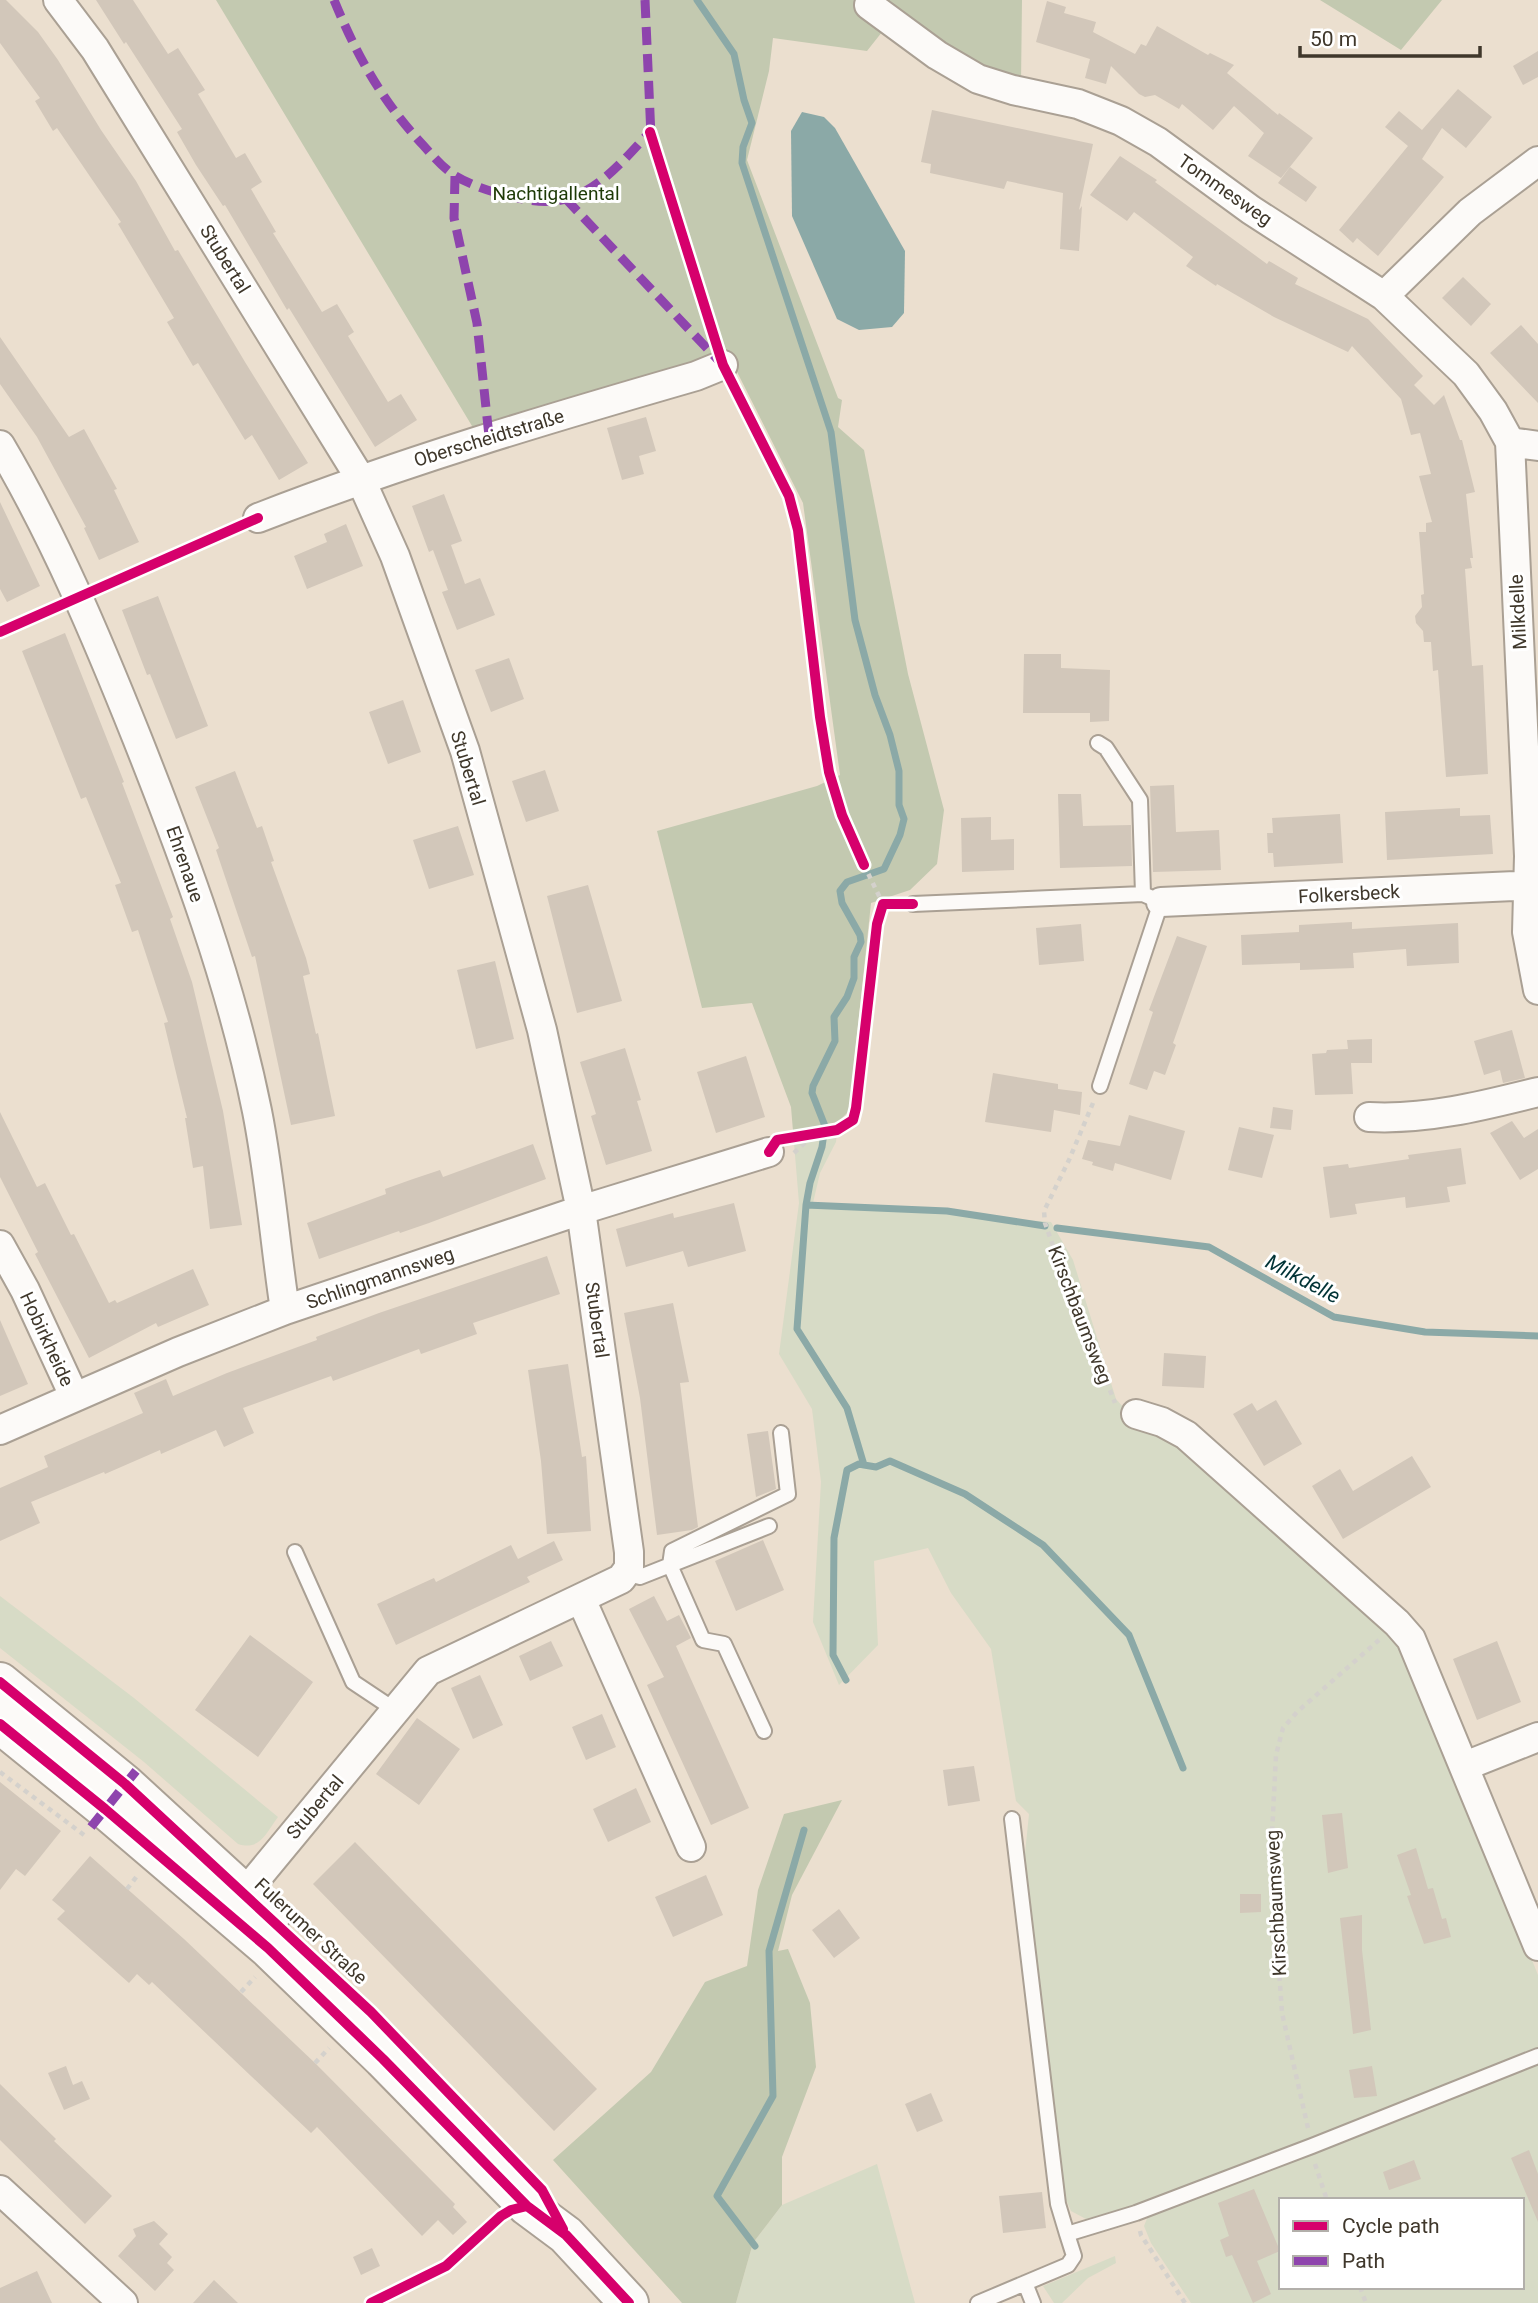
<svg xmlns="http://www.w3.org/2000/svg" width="1538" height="2303" font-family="Roboto,sans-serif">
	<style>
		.green { fill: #d7dbc6; fill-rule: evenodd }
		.forest { fill: #c3c9b0 }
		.water { fill: #8ba9a7 }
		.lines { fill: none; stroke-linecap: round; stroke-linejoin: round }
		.stream { stroke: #8ba9a7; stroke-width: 7 }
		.building { fill: #d2c7ba }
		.lane-casing { stroke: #aaa094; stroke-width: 18 }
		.street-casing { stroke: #aaa094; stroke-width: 32 }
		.secondary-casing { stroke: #aaa094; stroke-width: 42 }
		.path { stroke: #d4d1cc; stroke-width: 4.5; stroke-dasharray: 5 5; stroke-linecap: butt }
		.lane { stroke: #fcfaf8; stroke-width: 14 }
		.street { stroke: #fcfaf8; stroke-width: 28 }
		.secondary { stroke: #fcfaf8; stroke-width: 38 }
		.quiet { stroke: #8e44ad; stroke-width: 9; stroke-dasharray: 18 9; stroke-linecap: butt }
		.cycleway-casing { stroke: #fff; stroke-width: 15 }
		.cycleway { stroke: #d6006c; stroke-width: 10 }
		.labels { text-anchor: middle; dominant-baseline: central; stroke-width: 6; stroke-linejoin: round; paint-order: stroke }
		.street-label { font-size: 19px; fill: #3f372b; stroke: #fff }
		.park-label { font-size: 19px; fill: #1e3a07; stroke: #fff }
		.water-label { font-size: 21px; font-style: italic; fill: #013336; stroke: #fff }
	</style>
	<rect width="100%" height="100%" fill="#ebdfcf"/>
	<!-- green -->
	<path class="green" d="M 838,1122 L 836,1142 L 820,1173 L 813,1203 L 1051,1222 L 1073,1260 L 1116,1399 L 1124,1408 L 1154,1425 L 1408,1649 L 1538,1975 L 1538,2303 L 1191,2303 L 1151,2243 L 1144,2226 L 1148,2216 L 1312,2150 L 1307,2139 L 1131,2206 L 1086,2219 L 1071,2211 L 1063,2193 L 1024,1863 L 1029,1814 L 1016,1801 L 991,1649 L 951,1593 L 928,1548 L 874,1561 L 878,1645 L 839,1685 L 813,1622 L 821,1482 L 812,1409 L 779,1354 L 799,1203 L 793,1131 ZM 1281,2200 L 1522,2200 L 1522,2287 L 1281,2287 Z
		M 0,1596 L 134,1698 L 278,1817 C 266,1833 260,1851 238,1844 L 144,1762 L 0,1648 Z
		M 877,2164 L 915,2303 L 736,2303 L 753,2243 L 782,2205 Z
		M 1115,2256 L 1116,2263 L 1088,2278 L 1062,2303 L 1054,2303 L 1043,2286 Z"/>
	<!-- forest -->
	<path class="forest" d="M 216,0 L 1022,0 L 1021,83 L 967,59 L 897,13 L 867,51 L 773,38 L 769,71 L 747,160 L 838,398 L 842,400 L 838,427 L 864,450 L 908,674 L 944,810 L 937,864 L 910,890 L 871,903 L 849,1111 L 838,1122 L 793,1131 L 791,1107 L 752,1003 L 702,1008 L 657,831 L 817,786 L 840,775 L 803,503 L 730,358 L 494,425 L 472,426 Z
		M 1320,0 L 1442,0 L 1401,50 Z
		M 842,1800 L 792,1895 L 778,1951 L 788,1949 L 810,2003 L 816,2067 L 782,2157 L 782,2205 L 753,2243 L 736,2303 L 682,2303 L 553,2160 L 651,2072 L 705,1982 L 747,1966 L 758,1890 L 784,1814 Z"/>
	<!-- water -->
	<path class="water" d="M 802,112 L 824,117 L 835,128 L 905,251 L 904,313 L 892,327 L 859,330 L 837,319 L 792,216 L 791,131 Z"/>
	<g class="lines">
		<!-- stream -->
		<path class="stream" d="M 697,0 L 734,54 L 744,100 L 752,123 L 743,147 L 742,163 L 831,432 L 855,620 L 875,695 L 890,735 L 899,771 L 899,805 L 904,819 L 900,835 L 884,869 L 847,882 L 840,891 L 842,903 L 860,935 L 861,942 L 854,957 L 854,978 L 847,997 L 834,1017 L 835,1041 L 813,1086 L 812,1093 L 825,1126 L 822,1147 L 810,1183 L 806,1205 L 797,1329 L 847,1408 L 864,1465 L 859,1464 L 847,1470 L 834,1538 L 833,1655 L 846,1680
			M 806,1205 L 947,1211 L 1045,1226
			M 1057,1228 L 1209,1247 L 1334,1317 L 1425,1332 L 1538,1336
			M 864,1465 L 876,1467 L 890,1461 L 965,1494 L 1043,1545 L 1129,1635 L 1183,1768
			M 755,2246 L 717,2196 L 773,2096 L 769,1951 L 804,1830"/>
	</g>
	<!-- building -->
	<path class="building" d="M 0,0 L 6,0 L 38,32 L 58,60 L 101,130 L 136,181 L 175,251 L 178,250 L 245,362 L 308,463 L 279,480 L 252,435 L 245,440 L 198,363 L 193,366 L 167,322 L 174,318 L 118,224 L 121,222 L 57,128 L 53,131 L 35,101 L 40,98 L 0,43 Z
		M 96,0 L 133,0 L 168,54 L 178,48 L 205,90 L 198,94 L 236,158 L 245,153 L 262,182 L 251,189 L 276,232 L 273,233 L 322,312 L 337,304 L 354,332 L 348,336 L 388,402 L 401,394 L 417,420 L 375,447 L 289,308 L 287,310 L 225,205 L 223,206 L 196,165 L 177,132 L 182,129 L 126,42 L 124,44 Z
		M 1047,1 L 1066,7 L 1064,13 L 1096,22 L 1093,32 L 1135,54 L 1141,44 L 1146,46 L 1157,26 L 1208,55 L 1210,53 L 1234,65 L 1227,73 L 1278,115 L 1279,113 L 1313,138 L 1281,178 L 1248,156 L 1264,133 L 1234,106 L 1213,130 L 1182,104 L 1179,109 L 1155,95 L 1145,97 L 1139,94 L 1111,66 L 1106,84 L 1085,78 L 1090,59 L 1036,42 Z
		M 1538,51 L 1538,77 L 1523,85 L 1513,66 Z
		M 1458,89 L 1492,117 L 1466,148 L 1442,128 L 1422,159 L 1444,177 L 1378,256 L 1357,238 L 1353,243 L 1339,230 L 1408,146 L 1385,127 L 1399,111 L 1422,130 Z
		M 932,110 L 1093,144 L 1079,210 L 1082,206 L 1079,251 L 1060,249 L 1063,193 L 1007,181 L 1004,189 L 930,173 L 931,164 L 921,162 Z
		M 1120,156 L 1157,180 L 1155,182 L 1267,264 L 1269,261 L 1298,278 L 1295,284 L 1368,319 L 1423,376 L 1414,385 L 1434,405 L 1444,395 L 1460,440 L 1462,440 L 1475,492 L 1466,494 L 1473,558 L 1470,558 L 1472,568 L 1465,569 L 1472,666 L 1483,665 L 1488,774 L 1446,777 L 1438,670 L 1433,671 L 1431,642 L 1424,642 L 1423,631 L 1416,623 L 1415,616 L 1422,607 L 1421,595 L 1424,594 L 1419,532 L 1426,532 L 1426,523 L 1432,522 L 1419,476 L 1431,474 L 1420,433 L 1411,435 L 1401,399 L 1352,346 L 1348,352 L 1274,317 L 1217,284 L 1216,286 L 1186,266 L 1193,257 L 1134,212 L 1127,221 L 1090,195 Z
		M 1290,167 L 1317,187 L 1306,202 L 1278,183 Z
		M 1463,277 L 1491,304 L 1471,326 L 1442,298 Z
		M 1521,325 L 1538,344 L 1538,403 L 1490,353 Z
		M 0,337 L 69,437 L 84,429 L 117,489 L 114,490 L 139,542 L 99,560 L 84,528 L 86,527 L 37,437 L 0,384 Z
		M 646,417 L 656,451 L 639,456 L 644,474 L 622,480 L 607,428 Z
		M 444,494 L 462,541 L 451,545 L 465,584 L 480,578 L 495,615 L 457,630 L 442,592 L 448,590 L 433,550 L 429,552 L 412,506 Z
		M 0,502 L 40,586 L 7,602 L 0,589 Z
		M 346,524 L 363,566 L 307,589 L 294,556 L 327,542 L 324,534 Z
		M 158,596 L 208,726 L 176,739 L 150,674 L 147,675 L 122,610 Z
		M 65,633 L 124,782 L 122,783 L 173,917 L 170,919 L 192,982 L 223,1111 L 242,1225 L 210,1229 L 203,1166 L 193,1168 L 185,1118 L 187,1118 L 164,1023 L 168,1022 L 138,930 L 132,932 L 115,885 L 121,883 L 86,797 L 81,799 L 22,651 Z
		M 1024,654 L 1061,654 L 1061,668 L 1110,670 L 1109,721 L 1090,722 L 1090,713 L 1023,713 Z
		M 509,658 L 524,699 L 491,712 L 475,670 Z
		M 403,700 L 421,752 L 388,764 L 369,712 Z
		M 545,770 L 559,811 L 526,822 L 512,781 Z
		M 235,771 L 257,828 L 262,826 L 274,861 L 271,862 L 306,958 L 310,974 L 303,976 L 316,1034 L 318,1033 L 335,1116 L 291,1125 L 255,956 L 252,957 L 216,850 L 219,848 L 195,787 Z
		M 1174,785 L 1176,832 L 1219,830 L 1221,870 L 1153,872 L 1150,786 Z
		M 1058,794 L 1081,794 L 1083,826 L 1131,825 L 1132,866 L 1060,868 Z
		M 1460,808 L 1460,816 L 1490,815 L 1493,854 L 1387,860 L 1385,812 Z
		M 1340,814 L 1343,863 L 1274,867 L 1273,853 L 1268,853 L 1267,833 L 1273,833 L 1272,818 Z
		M 991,817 L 991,840 L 1014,839 L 1014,870 L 962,872 L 961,818 Z
		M 458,826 L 474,875 L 429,889 L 413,840 Z
		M 588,885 L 622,1001 L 577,1013 L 547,896 Z
		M 1352,922 L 1352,929 L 1458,923 L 1459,963 L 1407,966 L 1406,949 L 1353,953 L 1354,968 L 1300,970 L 1300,963 L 1242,965 L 1241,935 L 1299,932 L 1299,925 Z
		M 1081,924 L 1084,961 L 1039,965 L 1036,928 Z
		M 1177,936 L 1207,946 L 1173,1043 L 1176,1045 L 1165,1075 L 1154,1071 L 1147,1090 L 1129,1084 L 1153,1012 L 1149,1010 Z
		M 495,961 L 514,1039 L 476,1049 L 457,970 Z
		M 1512,1030 L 1525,1078 L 1503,1083 L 1500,1070 L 1484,1075 L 1474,1041 Z
		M 1372,1039 L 1372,1063 L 1351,1063 L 1353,1094 L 1315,1095 L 1312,1054 L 1326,1053 L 1327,1050 L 1348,1049 L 1347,1040 Z
		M 625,1048 L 641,1100 L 637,1101 L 652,1151 L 606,1165 L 591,1116 L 596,1114 L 580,1062 Z
		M 746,1056 L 765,1117 L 716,1133 L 697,1072 Z
		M 993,1073 L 1058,1084 L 1058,1089 L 1082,1092 L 1080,1115 L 1054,1110 L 1051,1132 L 985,1122 Z
		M 1273,1107 L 1293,1110 L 1291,1130 L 1270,1128 Z
		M 0,1112 L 37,1187 L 45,1183 L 71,1235 L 74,1234 L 109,1303 L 115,1300 L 117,1303 L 193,1269 L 209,1305 L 158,1327 L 156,1323 L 89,1358 L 35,1254 L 38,1252 L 0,1177 Z
		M 1129,1115 L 1185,1131 L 1171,1180 L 1115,1163 L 1113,1171 L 1092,1165 L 1093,1162 L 1082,1159 L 1088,1140 L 1120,1146 Z
		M 1512,1121 L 1524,1138 L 1538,1129 L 1538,1169 L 1520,1180 L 1490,1133 Z
		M 1239,1127 L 1274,1135 L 1262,1178 L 1228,1170 Z
		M 533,1144 L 546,1179 L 429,1223 L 400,1233 L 399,1231 L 319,1259 L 307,1223 L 386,1194 L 385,1189 L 413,1179 L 440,1170 L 443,1177 Z
		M 1461,1148 L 1466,1184 L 1447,1187 L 1450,1202 L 1406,1208 L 1405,1197 L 1355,1204 L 1357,1214 L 1330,1218 L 1323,1167 L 1348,1164 L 1349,1168 L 1409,1159 L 1408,1155 Z
		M 734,1203 L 746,1251 L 688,1267 L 683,1251 L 626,1267 L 616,1229 L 673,1213 L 674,1218 Z
		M 547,1256 L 560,1294 L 473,1323 L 477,1334 L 421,1354 L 419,1349 L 333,1381 L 331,1376 L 243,1408 L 254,1433 L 224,1447 L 216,1430 L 161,1454 L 160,1450 L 105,1474 L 104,1472 L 31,1502 L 40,1523 L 0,1541 L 0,1488 L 48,1467 L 44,1456 L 143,1413 L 134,1393 L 166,1379 L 173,1396 L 227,1373 L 317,1340 L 316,1337 L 379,1313 Z
		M 673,1303 L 689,1382 L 680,1383 L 698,1527 L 692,1530 L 657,1535 L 640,1398 L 624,1313 Z
		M 0,1320 L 28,1384 L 0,1396 Z
		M 1164,1353 L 1206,1356 L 1204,1388 L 1162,1386 Z
		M 568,1364 L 582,1457 L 586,1456 L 591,1531 L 547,1534 L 541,1461 L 528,1370 Z
		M 1276,1400 L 1302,1444 L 1264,1466 L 1233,1414 L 1252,1403 L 1257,1411 Z
		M 768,1431 L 776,1489 L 756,1497 L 747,1434 Z
		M 1412,1456 L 1431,1487 L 1343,1539 L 1312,1486 L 1340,1469 L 1353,1491 Z
		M 763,1540 L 784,1590 L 736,1611 L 715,1561 Z
		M 554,1541 L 563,1560 L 527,1577 L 530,1582 L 396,1645 L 377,1604 L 434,1578 L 436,1582 L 511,1545 L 518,1559 Z
		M 654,1596 L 667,1621 L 679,1615 L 691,1638 L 676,1646 L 749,1808 L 711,1825 L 647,1685 L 664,1677 L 629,1609 Z
		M 250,1635 L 313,1682 L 258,1757 L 195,1710 Z
		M 551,1641 L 563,1666 L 530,1681 L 519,1656 Z
		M 1497,1641 L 1521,1702 L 1477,1720 L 1453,1659 Z
		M 480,1675 L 503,1725 L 473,1739 L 451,1688 Z
		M 602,1714 L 616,1747 L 586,1760 L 572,1727 Z
		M 417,1718 L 460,1749 L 419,1805 L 376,1774 Z
		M 974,1766 L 980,1801 L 948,1806 L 943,1770 Z
		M 0,1782 L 61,1831 L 25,1876 L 16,1869 L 0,1890 Z
		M 636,1788 L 651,1822 L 608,1842 L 593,1809 Z
		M 1342,1813 L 1348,1868 L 1328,1873 L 1322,1815 Z
		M 355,1842 L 597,2089 L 554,2131 L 313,1884 Z
		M 1416,1848 L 1428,1889 L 1433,1888 L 1442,1919 L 1446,1918 L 1451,1937 L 1424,1944 L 1407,1896 L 1411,1895 L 1397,1855 Z
		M 90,1856 L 184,1939 L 315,2063 L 440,2189 L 455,2204 L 453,2207 L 467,2222 L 453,2235 L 438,2220 L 422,2236 L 317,2127 L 311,2133 L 152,1982 L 149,1985 L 137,1974 L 129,1983 L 57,1919 L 65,1911 L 52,1900 Z
		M 706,1875 L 723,1915 L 673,1937 L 655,1897 Z
		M 1240,1894 L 1261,1894 L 1261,1912 L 1240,1913 Z
		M 839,1909 L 860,1938 L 834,1958 L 812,1930 Z
		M 1362,1915 L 1362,1950 L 1371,2030 L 1353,2034 L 1340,1918 Z
		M 66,2066 L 73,2085 L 82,2081 L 90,2099 L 64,2110 L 48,2073 Z
		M 1372,2066 L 1377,2096 L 1354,2098 L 1349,2070 Z
		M 0,2084 L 56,2139 L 54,2141 L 112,2196 L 85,2224 L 0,2140 Z
		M 931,2093 L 943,2121 L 917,2132 L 905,2104 Z
		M 1529,2150 L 1538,2174 L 1538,2222 L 1511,2158 Z
		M 1414,2160 L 1421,2179 L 1389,2190 L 1383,2172 Z
		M 1254,2189 L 1280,2251 L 1257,2261 L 1271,2294 L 1253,2303 L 1232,2255 L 1226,2257 L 1220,2240 L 1229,2236 L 1218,2203 Z
		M 1042,2192 L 1046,2228 L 1003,2233 L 999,2196 Z
		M 154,2221 L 168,2234 L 159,2244 L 172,2257 L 167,2263 L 174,2270 L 155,2291 L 118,2256 L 136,2236 L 133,2229 Z
		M 372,2248 L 380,2266 L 361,2275 L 353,2257 Z
		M 37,2271 L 52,2303 L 0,2303 L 0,2288 Z
		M 214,2280 L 238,2303 L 193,2303 Z"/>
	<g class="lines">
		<!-- lane casing -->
		<g class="lane-casing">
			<path id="lane" d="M 1098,743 L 1106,748 L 1140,800 L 1143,894
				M 913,904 L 1143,894 L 1161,902 L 1100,1086
				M 295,1552 L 353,1682 L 395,1710
				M 625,1573 L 640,1577 L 769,1526
				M 764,1731 L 724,1644 L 703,1640 L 670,1565 L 672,1551 L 788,1494 L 781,1433
				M 1012,1819 L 1058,2204 L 1067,2234 L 1136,2213 L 1312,2146 L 1538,2056
				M 1025,2283 L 1033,2303
				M 978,2303 L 1068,2265 L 1074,2256 L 1067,2234"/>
		</g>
		<!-- street casing -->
		<g class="street-casing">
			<path id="street" d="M 58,0 L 95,49 L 360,478 L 395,556 L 465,751 L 542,1030 L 581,1210 L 629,1552 L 629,1568 L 621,1579 L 428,1671 L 233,1907
				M 869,5 L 937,55 L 978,79 L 1013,90 L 1078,104 L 1121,121 L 1158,142 L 1251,210 L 1384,296 L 1466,374 L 1493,411 L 1510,442 L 1538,446
				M 1384,296 L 1470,212 L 1538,161
				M 1510,442 L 1529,856 L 1527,932 L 1538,990
				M 0,445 C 55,538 97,638 137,738 C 185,859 231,982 257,1111 C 270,1176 275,1244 285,1310
				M 258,518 C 402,462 547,419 696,376 L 723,365
				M 1161,902 L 1538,885
				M 1369,1117 C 1427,1120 1482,1106 1538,1092
				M 0,1245 L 25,1290 L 74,1396
				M 1136,1414 L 1162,1422 L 1186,1435 L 1397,1623 L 1411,1639 L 1538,1946
				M 0,1430 L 178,1352 L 285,1310 L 581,1210 L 769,1152
				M 581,1599 L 691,1847
				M 1465,1766 L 1538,1737
				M 0,2190 L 123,2303"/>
		</g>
		<!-- secondary casing -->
		<g class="secondary-casing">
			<path id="secondary" d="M 0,1682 L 125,1784 L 270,1917
				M 0,1724 L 105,1809 L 268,1948 L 383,2059 L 527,2206 L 566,2235 L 629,2303"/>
		</g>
		<!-- path -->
		<path class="path" d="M 864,865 L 883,904
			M 1093,1103 L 1069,1160 L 1044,1211 L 1045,1223 L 1052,1243 L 1115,1403
			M 794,1153 L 814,1134
			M 0,1772 L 84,1835 L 86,1834
			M 127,1889 L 137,1876
			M 241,1992 L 255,1977
			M 315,2063 L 329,2048
			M 1308,2128 L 1282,2013 L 1271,1854 L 1276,1755 L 1283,1728 L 1297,1712 L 1379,1640
			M 1315,2164 L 1327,2200
			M 1140,2231 L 1141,2235 L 1185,2303
			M 1360,2287 L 1366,2303"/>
		<!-- lane -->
		<use href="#lane" class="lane"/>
		<!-- street -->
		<use href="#street" class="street"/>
		<!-- secondary -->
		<use href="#secondary" class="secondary"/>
		<!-- quiet -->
		<path class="quiet" d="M 334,0 C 357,56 382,101 423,145 C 433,156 442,167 454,175 C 472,186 494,193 514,197 C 536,203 562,204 582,193 C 609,179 629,154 650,132
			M 645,0 L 651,136
			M 455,176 L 454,218 L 477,323 L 489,436
			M 565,198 L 718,360
			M 91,1827 L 140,1766"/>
		<!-- cycleway casing -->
		<g class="cycleway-casing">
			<path id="cycleway" d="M 650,132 L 723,365 L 789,496 L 798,530 L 820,717 L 829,772 L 842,815 L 864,865
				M 0,632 L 258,518
				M 769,1152 L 777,1140 L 837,1130 L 853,1120 L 856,1108 L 877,924 L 883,904 L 913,904
				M 0,1682 L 125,1784 L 371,2012 L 542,2190 L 563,2229
				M 0,1724 L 105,1809 L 268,1948 L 383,2059 L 527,2206 L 566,2235 L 629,2303
				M 371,2303 L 446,2266 L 501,2216 L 511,2210 L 527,2206"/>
		</g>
		<!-- cycleway -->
		<use href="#cycleway" class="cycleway"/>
	</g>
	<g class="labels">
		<!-- street labels -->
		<g class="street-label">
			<text transform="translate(1225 190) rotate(35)">Tommesweg</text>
			<text transform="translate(225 259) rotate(58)">Stubertal</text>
			<text transform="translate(489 438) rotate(-17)">Oberscheidtstraße</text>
			<text transform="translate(1518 612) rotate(-93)">Milkdelle</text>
			<text transform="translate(468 768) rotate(73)">Stubertal</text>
			<text transform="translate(185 864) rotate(71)">Ehrenaue</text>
			<text transform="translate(1349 894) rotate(-3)">Folkersbeck</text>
			<text transform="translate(380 1278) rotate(-19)">Schlingmannsweg</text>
			<text transform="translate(1080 1315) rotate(69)">Kirschbaumsweg</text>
			<text transform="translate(597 1320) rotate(82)">Stubertal</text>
			<text transform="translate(47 1339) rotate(65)">Hobirkheide</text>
			<text transform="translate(315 1807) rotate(-50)">Stubertal</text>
			<text transform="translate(1276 1903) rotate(-93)">Kirschbaumsweg</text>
			<text transform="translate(311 1931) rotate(43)">Fulerumer Straße</text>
		</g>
		<!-- park labels -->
		<g class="park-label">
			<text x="556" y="193">Nachtigallental</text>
		</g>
		<!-- water labels -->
		<g class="water-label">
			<text transform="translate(1303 1279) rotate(28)">Milkdelle</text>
		</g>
	</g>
	<!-- legend -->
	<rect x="1279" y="2198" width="245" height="91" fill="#ffffff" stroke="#b2afaa" stroke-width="2"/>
	<rect x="1293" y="2221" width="35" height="10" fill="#d6006c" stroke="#b2afaa" stroke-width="2"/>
	<text x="1342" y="2233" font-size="21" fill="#3f372b">Cycle path</text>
	<rect x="1293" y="2256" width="35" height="10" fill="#8e44ad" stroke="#b2afaa" stroke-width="2"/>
	<text x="1342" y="2268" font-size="21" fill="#3f372b">Path</text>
	<!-- scale -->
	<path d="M1300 46v10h180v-10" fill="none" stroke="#3f372b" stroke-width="3.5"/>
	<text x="1310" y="46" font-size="21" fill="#3f372b" stroke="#ffffff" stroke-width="5" paint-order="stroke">50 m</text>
</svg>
